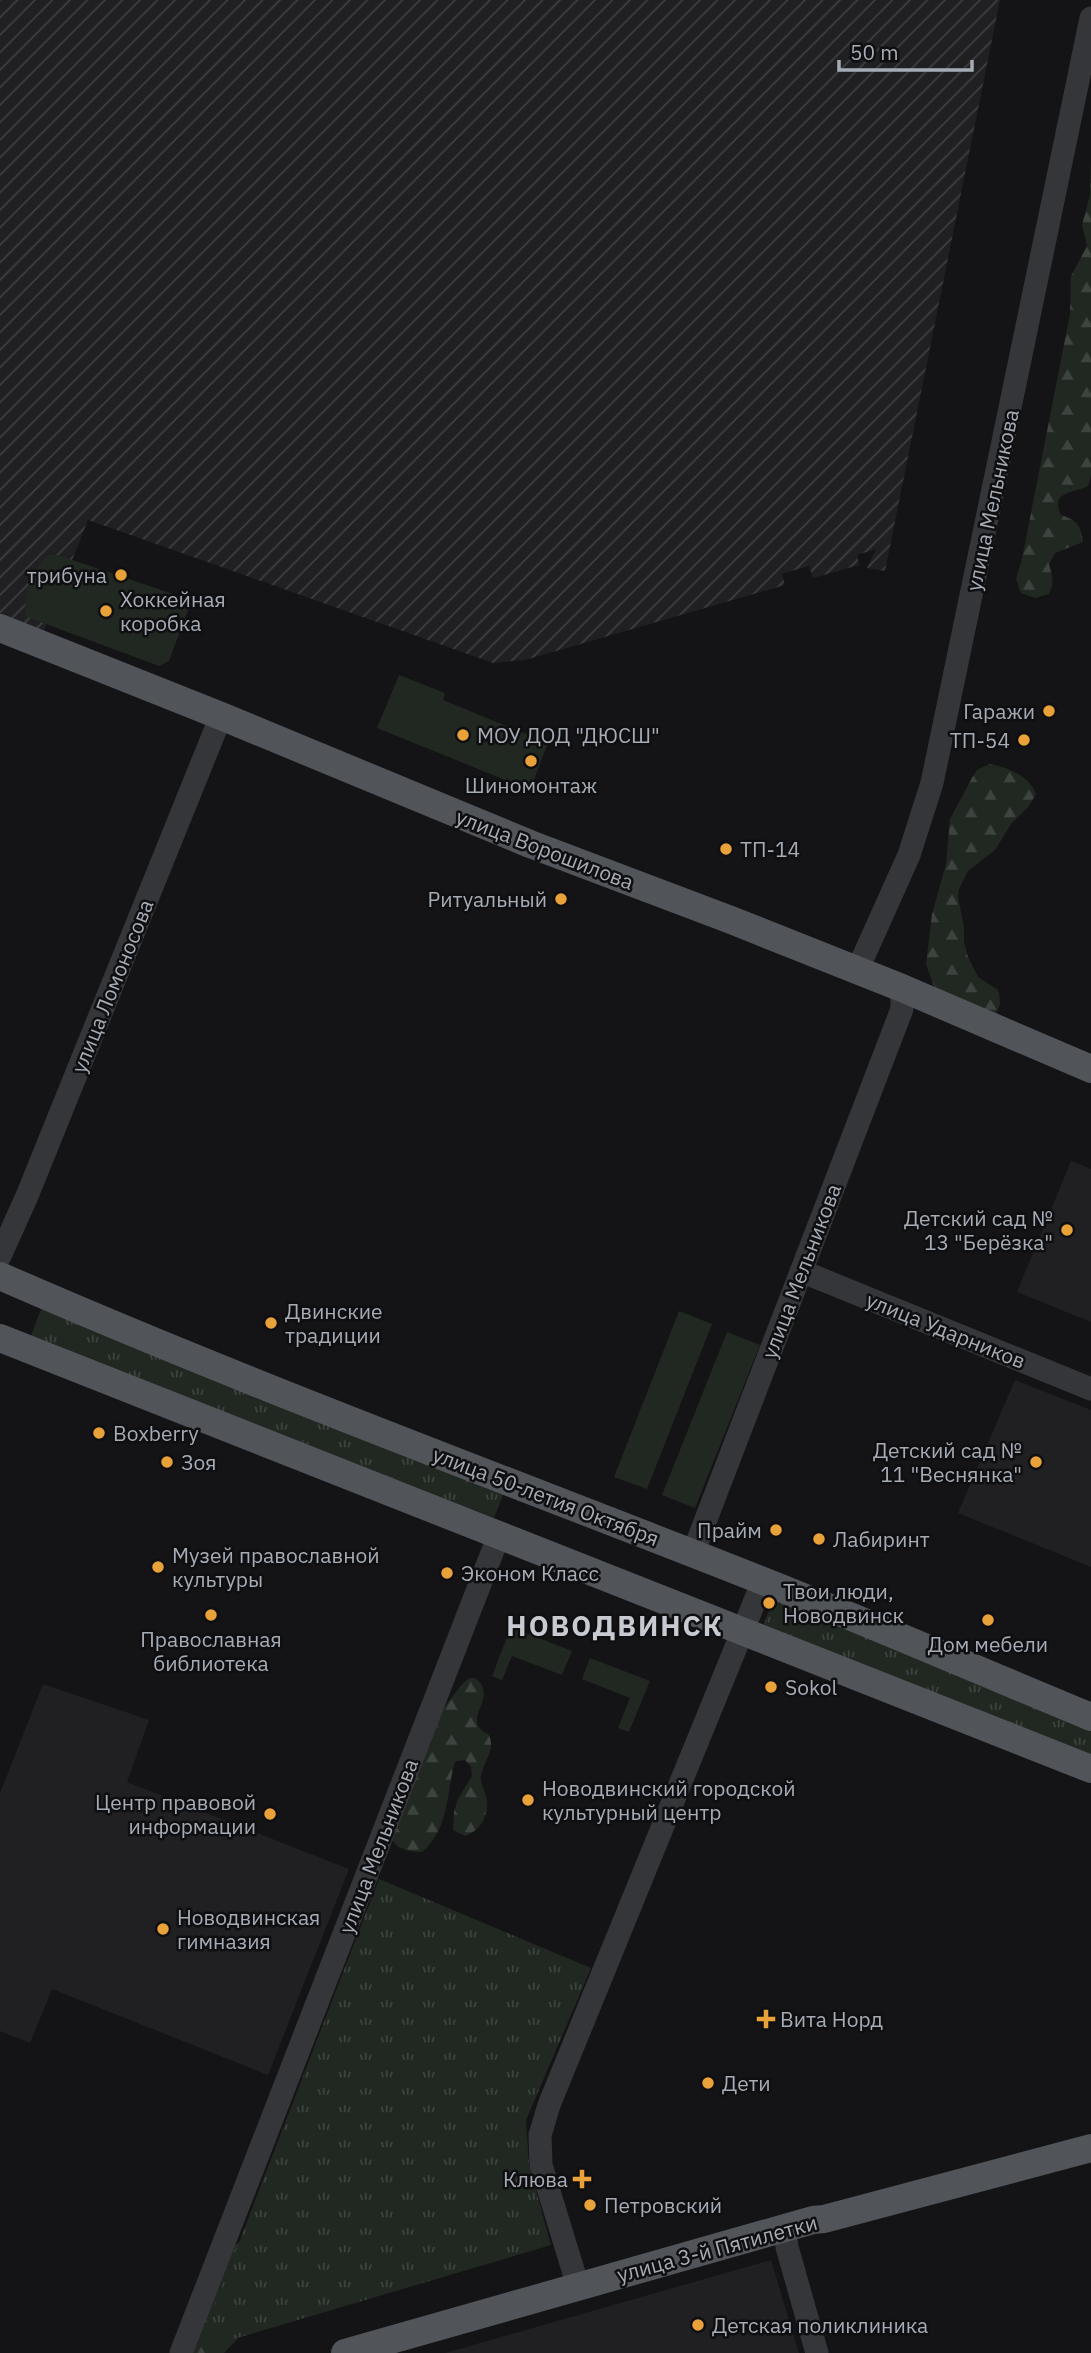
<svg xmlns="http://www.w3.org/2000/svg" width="1091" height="2353" font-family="'IBM Plex Sans',sans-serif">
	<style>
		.built { fill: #202023 }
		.industrial { fill: url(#industrial-furrows) }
		.grass { fill: #202821 }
		.forest { fill: url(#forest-firs) }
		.park { fill: url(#park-tufts) }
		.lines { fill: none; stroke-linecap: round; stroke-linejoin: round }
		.minor { stroke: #35363a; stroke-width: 23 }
		.major { stroke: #515459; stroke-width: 28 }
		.poi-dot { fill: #e9a239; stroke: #0f0f11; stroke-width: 2.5 }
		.labels { text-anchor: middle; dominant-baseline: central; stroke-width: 5; stroke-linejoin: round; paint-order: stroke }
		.street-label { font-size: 21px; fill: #a6acb5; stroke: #0f0f11 }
		.poi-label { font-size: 21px; fill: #a6acb5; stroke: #0f0f11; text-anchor: start }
		.district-label { font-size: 28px; font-weight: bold; letter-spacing: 2px; fill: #c7cbd1; stroke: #0f0f11 }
	</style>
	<defs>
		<pattern id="industrial-furrows" width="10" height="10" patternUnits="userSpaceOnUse" patternTransform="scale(1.75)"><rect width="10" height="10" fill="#202023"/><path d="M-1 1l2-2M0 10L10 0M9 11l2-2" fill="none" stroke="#3d3e41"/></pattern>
		<pattern id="forest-firs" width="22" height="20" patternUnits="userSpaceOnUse" patternTransform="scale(1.75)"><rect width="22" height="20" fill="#202821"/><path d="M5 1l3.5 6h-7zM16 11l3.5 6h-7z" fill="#3d443f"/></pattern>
		<pattern id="park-tufts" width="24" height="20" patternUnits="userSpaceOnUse" patternTransform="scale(1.75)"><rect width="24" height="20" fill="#202821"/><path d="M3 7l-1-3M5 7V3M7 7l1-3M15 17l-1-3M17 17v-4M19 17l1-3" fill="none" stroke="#3d443f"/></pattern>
	</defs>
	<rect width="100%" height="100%" fill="#141416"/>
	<!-- built -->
	<path class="built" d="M 1071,1161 L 1091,1169 L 1091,1322 L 1017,1292 Z
		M 1015,1380 L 1091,1410 L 1091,1567 L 958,1513 Z
		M 43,1684 L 149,1720 L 127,1782 L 349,1869 L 268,2075 L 52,1989 L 30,2043 L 0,2031 L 0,1793 Z
		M 771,2260 L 799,2353 L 445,2353 Z"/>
	<!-- industrial -->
	<path class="industrial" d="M 0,0 L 1000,0 L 885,571 L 867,568 L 876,549 L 857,555 L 859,565 L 813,578 L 809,566 L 782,574 L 785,585 L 525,660 L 493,663 L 88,520 L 42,636 L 0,619 Z"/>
	<!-- grass -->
	<path class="grass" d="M 48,555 L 58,555 L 179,596 L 185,601 L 188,610 L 169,661 L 159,666 L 27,617 C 19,603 36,564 48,555 Z
		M 399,675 L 445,693 L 443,700 L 548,743 L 530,790 L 377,728 Z
		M 679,1311 L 712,1324 L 647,1489 L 614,1477 Z
		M 727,1332 L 760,1345 L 695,1508 L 662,1495 Z
		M 511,1627 L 572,1651 L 562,1675 L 512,1656 L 502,1680 L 492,1676 Z
		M 590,1658 L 650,1681 L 629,1732 L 618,1728 L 630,1698 L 582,1679 Z"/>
	<!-- forest -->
	<path class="forest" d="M 1091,163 L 1091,476 L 1088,486 C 1075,493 1049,491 1061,515 C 1076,520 1081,525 1083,542 L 1055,553 L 1049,564 C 1052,576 1055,583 1049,594 L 1035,598 L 1021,593 L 1016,579 L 1022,559 L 1070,314 L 1071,276 L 1087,246 L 1082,225 L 1090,195 Z
		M 990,764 C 1008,768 1029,775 1036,794 L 1029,806 L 1011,824 L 995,850 L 968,871 L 959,889 L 958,897 L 964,927 L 964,942 L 968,957 L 978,977 L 998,990 C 1001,1001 1001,1007 994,1016 L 945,1001 L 933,984 L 926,964 L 932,914 L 946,864 L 950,819 L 973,776 L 977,770 Z
		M 470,1678 L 475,1678 C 501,1697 458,1720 488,1734 C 497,1748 484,1761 481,1775 C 480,1783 484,1789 486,1796 C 490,1813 482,1830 465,1836 L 453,1830 L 454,1812 L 458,1799 L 472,1776 L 471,1767 L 465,1760 L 457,1761 L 454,1764 C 447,1794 448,1831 422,1852 C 412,1852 397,1850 392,1839 L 426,1751 L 431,1744 L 429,1731 C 436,1720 461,1681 470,1678 Z
		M 239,2243 L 238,2338 L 224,2353 L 187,2353 L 230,2247 Z"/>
	<!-- park -->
	<path class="park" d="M 41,1309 L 505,1490 L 494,1518 L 31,1336 Z
		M 773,1600 L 1091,1727 L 1091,1759 L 763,1626 Z
		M 379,1879 L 591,1968 L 526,2120 L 529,2165 L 551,2245 L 217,2344 L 206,2328 Z"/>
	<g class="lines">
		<!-- minor -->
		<path class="minor" d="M 857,971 L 909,855 L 932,783 L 1091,18
			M 0,1256 L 27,1196 L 221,716
			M 801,1271 L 1091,1389
			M 693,1553 L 902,1009 L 902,988
			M 785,2229 L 787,2247 L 817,2353
			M 578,2286 L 541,2165 L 540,2135 L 549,2105 L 763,1581
			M 181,2353 L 499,1535"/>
		<!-- major -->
		<path class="major" d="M 0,628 L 221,716 L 530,844 L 731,920 L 902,988 L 1091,1069
			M 0,1276 C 249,1385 505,1479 758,1579 C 870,1623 980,1671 1091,1717
			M 0,1338 L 1091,1769
			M 345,2353 L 813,2220 L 824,2219 L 1091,2148"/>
	</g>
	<!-- markers -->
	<g class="poi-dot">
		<circle cx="121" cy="575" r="7"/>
		<circle cx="106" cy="611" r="7"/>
		<circle cx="1049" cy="711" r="7"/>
		<circle cx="463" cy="735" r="7"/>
		<circle cx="1024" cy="740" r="7"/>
		<circle cx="531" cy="761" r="7"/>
		<circle cx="726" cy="849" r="7"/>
		<circle cx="561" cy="899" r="7"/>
		<circle cx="1067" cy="1230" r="7"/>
		<circle cx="271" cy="1323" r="7"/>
		<circle cx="99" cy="1433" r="7"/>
		<circle cx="167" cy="1462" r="7"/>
		<circle cx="1036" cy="1462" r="7"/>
		<circle cx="776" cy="1530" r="7"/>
		<circle cx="819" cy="1539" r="7"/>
		<circle cx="158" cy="1567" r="7"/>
		<circle cx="447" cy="1573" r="7"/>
		<circle cx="769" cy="1603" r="7"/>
		<circle cx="211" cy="1615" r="7"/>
		<circle cx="988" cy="1620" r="7"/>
		<circle cx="771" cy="1687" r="7"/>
		<circle cx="528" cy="1800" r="7"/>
		<circle cx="270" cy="1814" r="7"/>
		<circle cx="163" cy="1929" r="7"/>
		<path d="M762.5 2008.5h7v7h7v7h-7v7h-7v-7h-7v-7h7z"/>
		<circle cx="708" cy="2083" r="7"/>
		<path d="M578.5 2168.5h7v7h7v7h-7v7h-7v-7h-7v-7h7z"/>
		<circle cx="590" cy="2205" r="7"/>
		<circle cx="698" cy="2325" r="7"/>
	</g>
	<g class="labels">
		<!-- street labels -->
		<g class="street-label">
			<text transform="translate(992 500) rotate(-78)">улица Мельникова</text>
			<text transform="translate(545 849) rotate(21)">улица Ворошилова</text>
			<text transform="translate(112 986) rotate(-68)">улица Ломоносова</text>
			<text transform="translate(801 1271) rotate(-69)">улица Мельникова</text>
			<text transform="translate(946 1330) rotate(22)">улица Ударников</text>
			<text transform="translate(546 1496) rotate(21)">улица 50-летия Октября</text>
			<text transform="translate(378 1846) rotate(-69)">улица Мельникова</text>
			<text transform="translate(717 2248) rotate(-15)">улица 3-й Пятилетки</text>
		</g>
		<!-- poi labels -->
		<g class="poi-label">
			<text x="107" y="575" text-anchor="end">трибуна</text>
			<text x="120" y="599">Хоккейная<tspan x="120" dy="24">коробка</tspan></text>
			<text x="1035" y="711" text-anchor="end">Гаражи</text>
			<text x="477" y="735">МОУ ДОД "ДЮСШ"</text>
			<text x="1010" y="740" text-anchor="end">ТП-54</text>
			<text x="531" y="785" text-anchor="middle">Шиномонтаж</text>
			<text x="740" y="849">ТП-14</text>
			<text x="547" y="899" text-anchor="end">Ритуальный</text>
			<text x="1053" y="1218" text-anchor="end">Детский сад №<tspan x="1053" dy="24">13 "Берёзка"</tspan></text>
			<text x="285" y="1311">Двинские<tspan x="285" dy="24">традиции</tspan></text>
			<text x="113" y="1433">Boxberry</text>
			<text x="1022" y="1450" text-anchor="end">Детский сад №<tspan x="1022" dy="24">11 "Веснянка"</tspan></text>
			<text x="181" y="1462">Зоя</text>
			<text x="762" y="1530" text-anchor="end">Прайм</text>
			<text x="833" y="1539">Лабиринт</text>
			<text x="172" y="1555">Музей православной<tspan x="172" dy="24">культуры</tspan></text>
			<text x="461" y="1573">Эконом Класс</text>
			<text x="783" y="1591">Твои люди,<tspan x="783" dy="24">Новодвинск</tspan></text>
			<text x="211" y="1639" text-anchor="middle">Православная<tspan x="211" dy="24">библиотека</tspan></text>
			<text x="988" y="1644" text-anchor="middle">Дом мебели</text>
			<text x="785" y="1687">Sokol</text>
			<text x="542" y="1788">Новодвинский городской<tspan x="542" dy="24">культурный центр</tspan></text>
			<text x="256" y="1802" text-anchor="end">Центр правовой<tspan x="256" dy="24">информации</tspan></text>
			<text x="177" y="1917">Новодвинская<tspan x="177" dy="24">гимназия</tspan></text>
			<text x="780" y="2019">Вита Норд</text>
			<text x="722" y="2083">Дети</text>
			<text x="568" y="2179" text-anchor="end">Клюва</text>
			<text x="604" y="2205">Петровский</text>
			<text x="712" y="2325">Детская поликлиника</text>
		</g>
		<!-- district labels -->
		<g class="district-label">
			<text x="615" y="1625">НОВОДВИНСК</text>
		</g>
	</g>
	<!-- scale -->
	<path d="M839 60v10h133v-10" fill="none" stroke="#a6acb5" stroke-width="3.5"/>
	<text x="850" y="60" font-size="21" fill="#a6acb5" stroke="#0f0f11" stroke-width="5" paint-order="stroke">50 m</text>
</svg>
